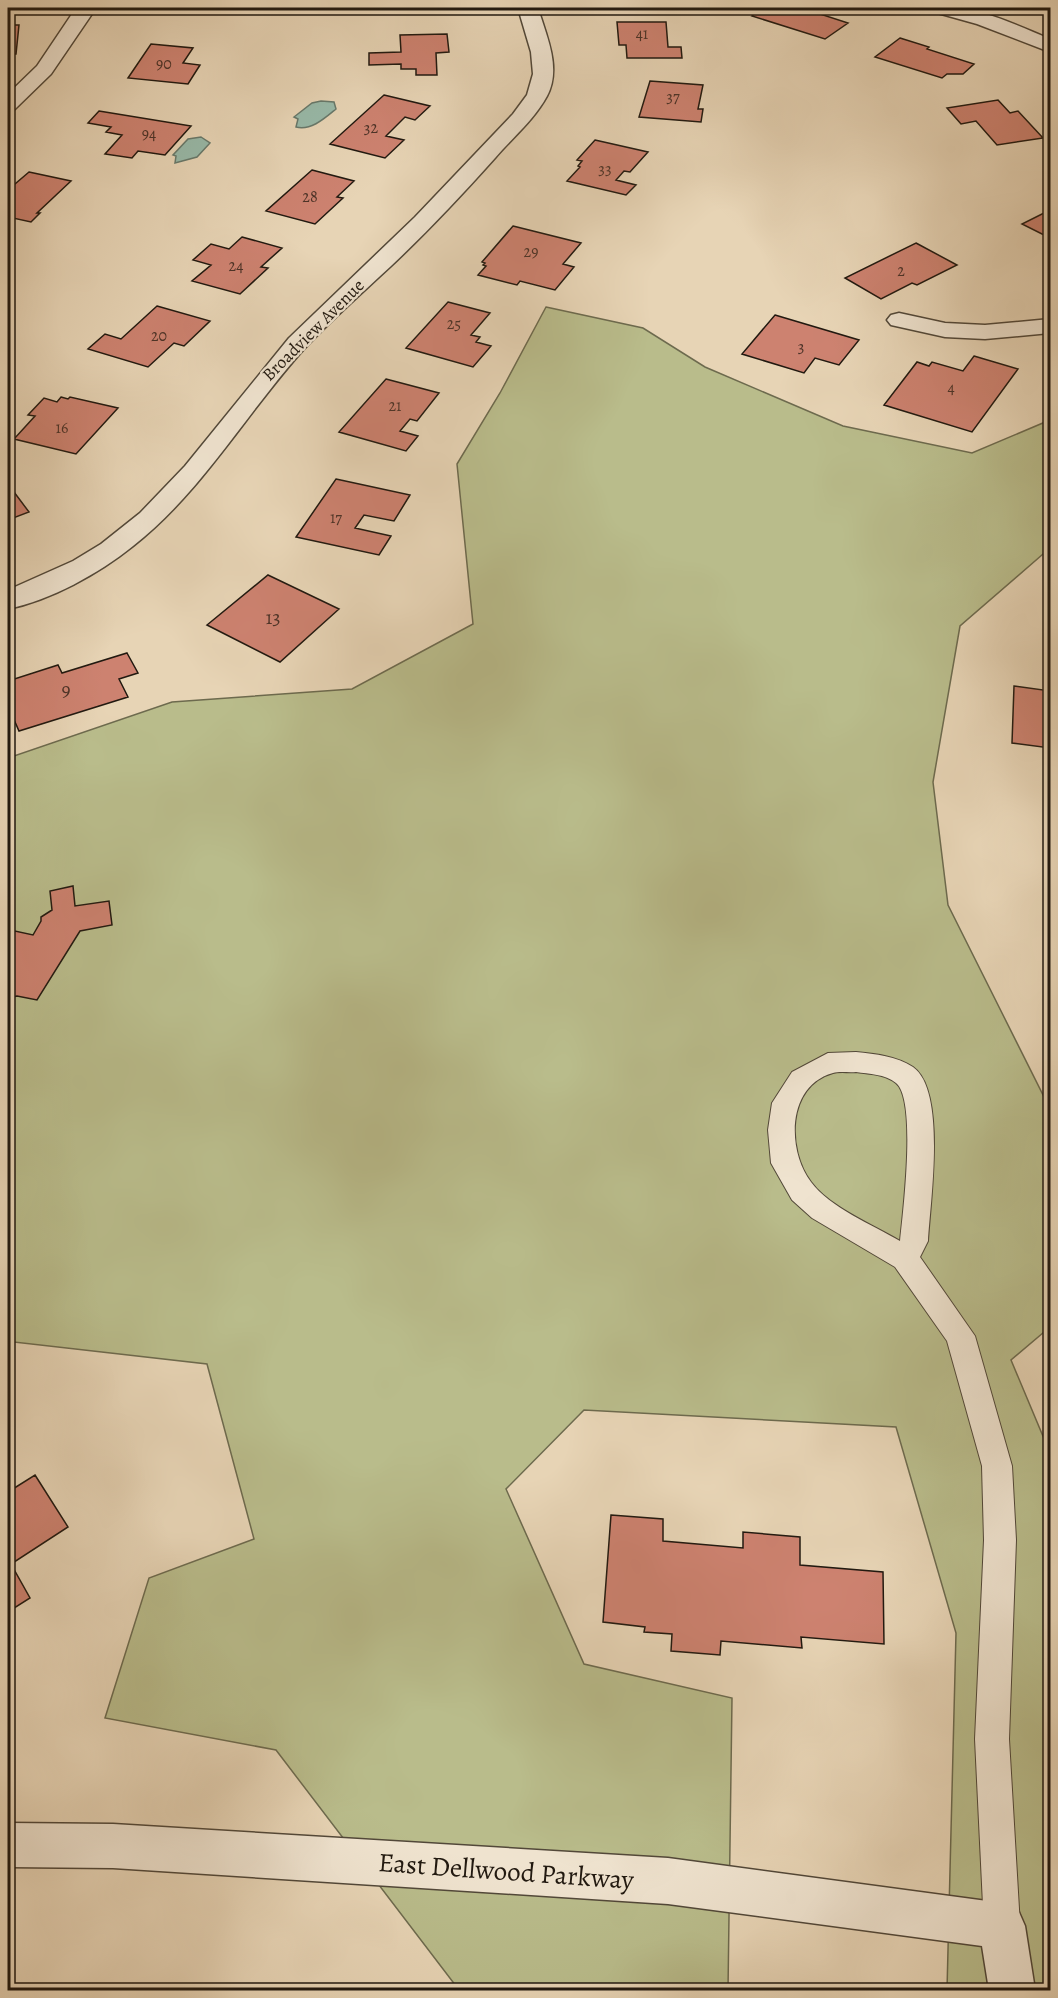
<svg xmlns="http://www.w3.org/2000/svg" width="1058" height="1998" font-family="Alegreya,serif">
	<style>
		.green { fill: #b9bc8b; stroke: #6d6a4e; stroke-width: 1.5 }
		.water { fill: #98b9a8; stroke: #68796b; stroke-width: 1.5 }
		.building { fill: #cd8270; stroke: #211910; stroke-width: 1.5 }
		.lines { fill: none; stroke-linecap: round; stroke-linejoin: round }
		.lane-casing { stroke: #524839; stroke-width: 2 }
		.street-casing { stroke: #524839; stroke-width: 3 }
		.lane { fill: #efe3cf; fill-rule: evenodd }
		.street { fill: #efe3cf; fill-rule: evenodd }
		.labels { text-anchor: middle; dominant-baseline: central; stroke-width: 4.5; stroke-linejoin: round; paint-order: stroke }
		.far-number-label { font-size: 16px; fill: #4c3328 }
		.far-street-label { font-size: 18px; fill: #211910; stroke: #efe3cf }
		.number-label { font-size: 20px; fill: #4c3328 }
		.near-street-label { font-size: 27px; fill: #211910; stroke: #efe3cf }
	</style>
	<rect width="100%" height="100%" fill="#e7d4b5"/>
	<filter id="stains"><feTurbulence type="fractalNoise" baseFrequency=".00333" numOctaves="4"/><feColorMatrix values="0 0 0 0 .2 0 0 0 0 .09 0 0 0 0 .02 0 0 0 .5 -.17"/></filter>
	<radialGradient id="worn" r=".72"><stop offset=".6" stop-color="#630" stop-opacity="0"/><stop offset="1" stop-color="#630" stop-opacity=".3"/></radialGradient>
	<!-- green -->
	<path class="green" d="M 546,307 L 643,328 L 705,367 L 843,426 L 972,453 L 1050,420 L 1050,548 L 960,626 L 933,782 L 948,905 L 1050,1109 L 1050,1327 L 1011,1360 L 1050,1453 L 1050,1990 L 947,1990 L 956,1633 L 896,1427 L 584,1410 L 506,1489 L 584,1664 L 732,1698 L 728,1990 L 459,1990 L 276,1750 L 105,1718 L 149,1578 L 254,1539 L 207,1364 L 14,1342 L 8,1347 L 8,758 L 172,702 L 352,689 L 473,624 L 457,464 L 500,393 Z"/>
	<!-- water -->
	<path class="water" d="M 321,101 L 334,102 L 336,109 C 325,118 311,131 296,127 L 298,119 L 294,117 L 312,103 Z
		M 201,137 L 210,143 L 197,157 L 175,163 L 176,156 L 173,155 L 188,139 Z"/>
	<!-- building -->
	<path class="building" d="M 177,8 L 223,8 L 219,13 L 175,11 Z
		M 751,8 L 785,8 L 806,14 L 811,11 L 848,23 L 825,39 L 752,16 L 756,13 L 747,10 Z
		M 617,22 L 666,22 L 668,47 L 681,47 L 682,58 L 627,58 L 626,45 L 619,45 Z
		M 8,25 L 19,25 L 16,54 L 8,54 Z
		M 447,34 L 449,52 L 436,53 L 437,75 L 416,75 L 416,69 L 401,69 L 401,64 L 369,65 L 369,53 L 401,52 L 400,35 Z
		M 900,38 L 929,47 L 927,49 L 974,64 L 963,74 L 947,74 L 942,78 L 875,57 Z
		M 151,44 L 193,48 L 183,63 L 200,65 L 188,84 L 128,78 Z
		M 650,81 L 703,85 L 698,109 L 703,109 L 701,122 L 639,117 Z
		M 384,95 L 430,106 L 415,120 L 405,117 L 386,136 L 404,140 L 385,158 L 330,144 Z
		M 998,100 L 1010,113 L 1018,111 L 1043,138 L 997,145 L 976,121 L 961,124 L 947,108 Z
		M 99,111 L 191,126 L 165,155 L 138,151 L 132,158 L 105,154 L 122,135 L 106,132 L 111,127 L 88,123 Z
		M 595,140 L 648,152 L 630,172 L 624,171 L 616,180 L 636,185 L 626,195 L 567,181 L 580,167 L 578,166 L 582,161 L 577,160 Z
		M 312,170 L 354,181 L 337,197 L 343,198 L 315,224 L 266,211 Z
		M 29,172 L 71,181 L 37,213 L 40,213 L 31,222 L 8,217 L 8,194 L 11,191 L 8,190 Z
		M 1050,210 L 1050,238 L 1022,224 Z
		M 513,226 L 581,243 L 563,264 L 574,267 L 555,290 L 520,281 L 517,285 L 478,275 L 486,266 L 483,265 L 485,263 L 482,262 Z
		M 242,237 L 282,248 L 261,267 L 268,268 L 240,294 L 192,281 L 211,265 L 193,260 L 211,244 L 229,249 Z
		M 916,243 L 957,265 L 917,285 L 912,283 L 881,299 L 845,278 Z
		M 448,302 L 490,313 L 471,335 L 480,337 L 476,342 L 491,346 L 473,367 L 406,348 Z
		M 157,306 L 210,321 L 184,346 L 174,343 L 148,367 L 88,349 L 105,334 L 121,339 Z
		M 775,315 L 859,340 L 839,365 L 815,358 L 804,373 L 742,354 Z
		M 974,356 L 1018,369 L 972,432 L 884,405 L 917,362 L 929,366 L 932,362 L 963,371 Z
		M 386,379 L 439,393 L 417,421 L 410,419 L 400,431 L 418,436 L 406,451 L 339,432 Z
		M 61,397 L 68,399 L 70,397 L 118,408 L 76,454 L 14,439 L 35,416 L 28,415 L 44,398 L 57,402 Z
		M 336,479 L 410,495 L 394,521 L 364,515 L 355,528 L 391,536 L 379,555 L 296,537 Z
		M 8,484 L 29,512 L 8,520 Z
		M 268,575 L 339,609 L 280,662 L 207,625 Z
		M 127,653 L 138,673 L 119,679 L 128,697 L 19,731 L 8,706 L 8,681 L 58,665 L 62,673 Z
		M 1014,686 L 1050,691 L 1050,689 L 1050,748 L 1012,743 Z
		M 73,886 L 75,906 L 109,901 L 112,925 L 80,931 L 37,1000 L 17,996 L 8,998 L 8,943 L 15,931 L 33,935 L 41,921 L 41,917 L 52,910 L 50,891 Z
		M 35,1475 L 68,1527 L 11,1564 L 30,1598 L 8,1612 L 8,1492 Z
		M 611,1515 L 663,1519 L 663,1541 L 743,1548 L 743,1532 L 800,1537 L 800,1565 L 883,1572 L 884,1644 L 801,1637 L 802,1648 L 721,1641 L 720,1655 L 671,1651 L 672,1634 L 644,1632 L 645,1627 L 603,1622 Z"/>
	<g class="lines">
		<!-- lane casing -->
		<g class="lane-casing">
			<path id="lane" d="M 856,1052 C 876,1054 896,1056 913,1067 C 947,1091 930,1203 928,1241 L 920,1257 L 975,1336 L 1012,1466 L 1016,1540 L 1009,1739 L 1020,1926 L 1015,1939 L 1002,1944 L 989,1939 L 984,1926 L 975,1739 L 984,1540 L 982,1466 L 947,1341 L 895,1267 L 812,1218 L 792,1200 L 771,1163 L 768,1130 L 772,1103 L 792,1072 L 828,1053 ZM 856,1072 C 869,1074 885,1074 896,1083 C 917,1100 903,1212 900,1241 C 873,1225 829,1207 811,1182 C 787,1151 786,1086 833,1073 C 840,1071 849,1073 856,1072 Z"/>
		</g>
		<!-- street casing -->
		<g class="street-casing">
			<path id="street" d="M 76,8 L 96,8 L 51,74 L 15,109 L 8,111 L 8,94 L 37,66 Z
				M 518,8 L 538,8 C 546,35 562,68 547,96 C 534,120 512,138 495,158 C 461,196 427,232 391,266 C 362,293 332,319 305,348 C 246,413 202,492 133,546 C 98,574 51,600 8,609 L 8,590 L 73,561 L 101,544 L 140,513 L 185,466 L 289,338 L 415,217 L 513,114 L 527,95 L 533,74 L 531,52 Z
				M 931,8 C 973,3 1013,24 1050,39 L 1050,52 L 977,24 L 934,12 Z
				M 899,313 L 945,323 L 985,325 L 1050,319 L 1050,333 L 985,339 L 945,337 L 891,325 L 887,320 L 891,315 Z
				M 8,1823 L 113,1824 L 668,1858 L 1002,1903 L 1018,1910 L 1025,1926 L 1035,1990 L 989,1990 L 982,1946 L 668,1904 L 113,1868 L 8,1867 Z"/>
		</g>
		<!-- lane -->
		<use href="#lane" class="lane"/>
		<!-- street -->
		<use href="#street" class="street"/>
	</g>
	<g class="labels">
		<!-- far-number labels -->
		<g class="far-number-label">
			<text x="642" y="34">41</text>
			<text x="164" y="64">90</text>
			<text x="673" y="97">37</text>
			<text x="371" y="128">32</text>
			<text x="149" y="134">94</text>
			<text x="605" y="169">33</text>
			<text x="310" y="197">28</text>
			<text x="531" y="252">29</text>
			<text x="236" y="266">24</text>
			<text x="901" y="271">2</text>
			<text x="454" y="324">25</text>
			<text x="159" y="336">20</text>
			<text x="801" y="347">3</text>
			<text x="951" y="388">4</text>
			<text x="395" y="406">21</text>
			<text x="62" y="428">16</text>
			<text x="336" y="518">17</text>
		</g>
		<!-- far-street labels -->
		<g class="far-street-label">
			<text transform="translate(313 330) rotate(-45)">Broadview Avenue</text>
		</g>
		<!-- number labels -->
		<g class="number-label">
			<text x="273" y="617">13</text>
			<text x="66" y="689">9</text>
		</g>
		<!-- near-street labels -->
		<g class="near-street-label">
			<text transform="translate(506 1871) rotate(4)">East Dellwood Parkway</text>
		</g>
	</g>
	<!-- margin -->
	<rect width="1058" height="1998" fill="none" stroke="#e7d4b5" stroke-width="30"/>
	<rect x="9" y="9" width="1040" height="1980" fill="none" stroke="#211910" stroke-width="3"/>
	<rect x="15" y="15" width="1028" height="1968" fill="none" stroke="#211910" stroke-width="1.5"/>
	<rect width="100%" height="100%" filter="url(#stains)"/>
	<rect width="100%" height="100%" fill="url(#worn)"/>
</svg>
